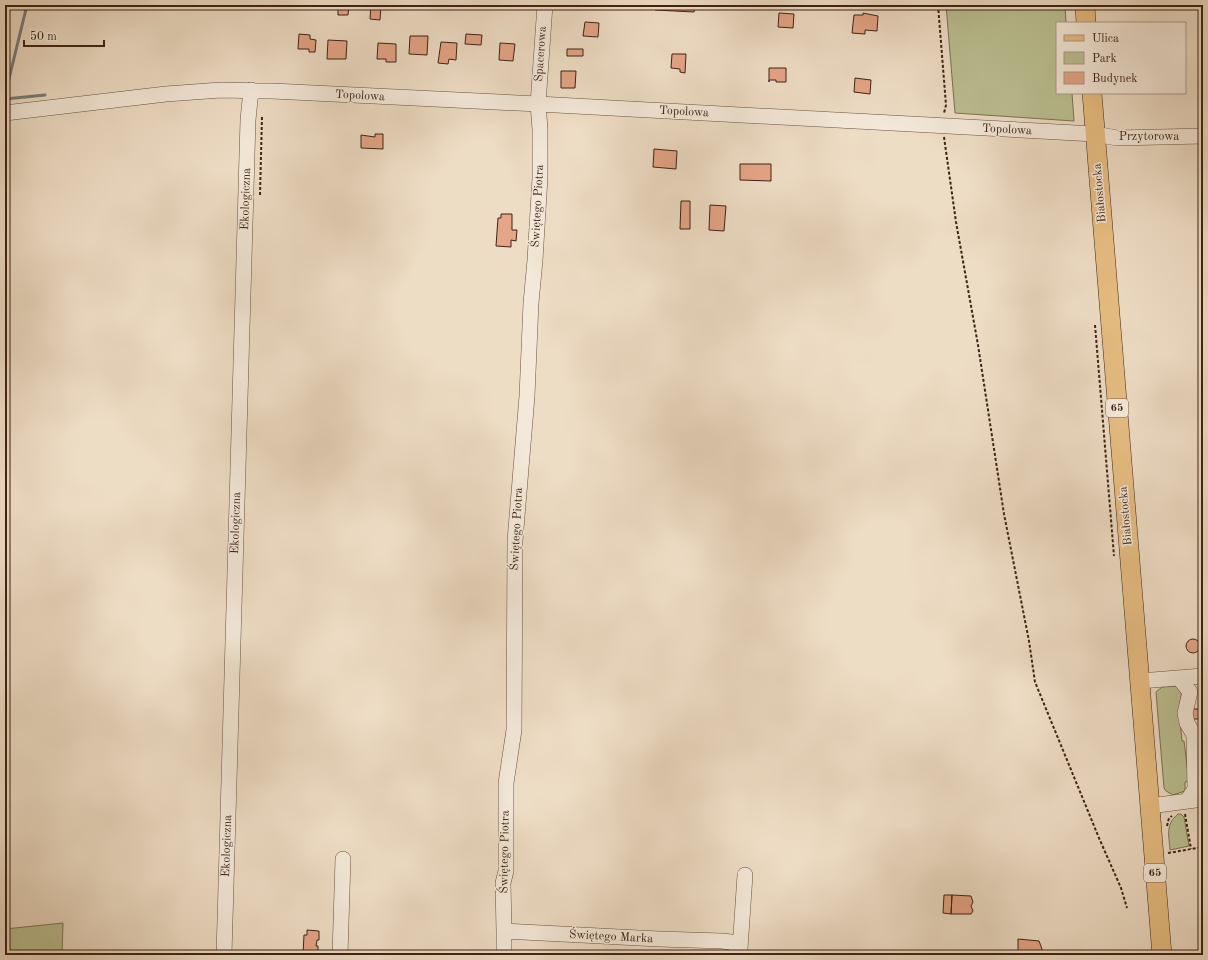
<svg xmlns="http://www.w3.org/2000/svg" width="1208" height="960" font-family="'Old Standard TT',serif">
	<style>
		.green { fill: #bbc092; stroke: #7c7253 }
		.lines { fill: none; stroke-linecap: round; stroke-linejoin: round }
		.stream { stroke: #787c7b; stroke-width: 3 }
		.building { fill: #e5a586; stroke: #3d2314 }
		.minor-casing { stroke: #695240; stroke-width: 16 }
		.major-casing { stroke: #3d2314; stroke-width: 20 }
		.path { stroke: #3d2314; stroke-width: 2; stroke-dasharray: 3 2; stroke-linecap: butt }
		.minor { stroke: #f4e9d9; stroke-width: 15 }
		.major { stroke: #e7be82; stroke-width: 19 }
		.labels { text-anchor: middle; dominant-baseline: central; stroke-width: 3; stroke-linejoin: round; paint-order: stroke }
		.shield { fill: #f4e9d9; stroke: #745e4f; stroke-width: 1 }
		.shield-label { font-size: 11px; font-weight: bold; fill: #3d2314 }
		.street-label { font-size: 12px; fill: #3d2314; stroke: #f4e9d9 }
	</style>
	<rect width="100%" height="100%" fill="#eeddc5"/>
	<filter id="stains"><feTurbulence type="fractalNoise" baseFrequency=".005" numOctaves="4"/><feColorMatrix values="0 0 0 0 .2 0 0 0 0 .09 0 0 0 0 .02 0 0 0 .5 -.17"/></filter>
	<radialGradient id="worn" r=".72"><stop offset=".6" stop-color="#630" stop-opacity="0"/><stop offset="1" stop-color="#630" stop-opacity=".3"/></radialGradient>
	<!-- green -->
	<path class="green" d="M 946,5 L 1065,5 L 1066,23 L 1057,23 L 1057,93 L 1072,93 L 1074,121 L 955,113 Z
		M 1177,686 C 1182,692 1182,695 1180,702 L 1183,704 L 1180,721 L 1182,741 L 1184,741 L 1189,781 L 1185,782 L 1185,791 L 1173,795 L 1166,791 L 1164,788 L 1156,692 L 1162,687 Z
		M 1178,814 L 1181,814 L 1184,817 L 1189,846 L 1170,850 C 1169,835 1165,825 1178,814 Z
		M 63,923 L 62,955 L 5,955 L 5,929 Z"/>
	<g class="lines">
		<!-- stream -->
		<path class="stream" d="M 5,95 L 27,5
			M 5,99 L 45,95"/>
	</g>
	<!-- building -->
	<path class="building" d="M 338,5 L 349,5 L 348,15 L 338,15 Z
		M 371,5 L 381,5 L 380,20 L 370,19 Z
		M 655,5 L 695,5 L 694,12 L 655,10 Z
		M 1171,5 L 1190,5 L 1171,7 Z
		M 779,13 L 794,14 L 793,28 L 778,27 Z
		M 863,13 L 878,16 L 877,31 L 865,30 L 865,34 L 852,33 L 854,15 L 863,15 Z
		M 585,22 L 599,23 L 598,37 L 583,36 Z
		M 299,34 L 310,35 L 310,39 L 316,40 L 315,52 L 309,52 L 309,49 L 298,49 Z
		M 466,34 L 482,35 L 481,45 L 465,44 Z
		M 410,36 L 428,36 L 427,55 L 409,54 Z
		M 328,40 L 347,41 L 346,59 L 327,59 Z
		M 441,42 L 457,43 L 456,60 L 449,59 L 448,64 L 438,63 Z
		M 378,43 L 396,44 L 396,62 L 386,62 L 386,59 L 377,59 Z
		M 500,43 L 515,44 L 513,61 L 499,60 Z
		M 567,49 L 583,49 L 583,56 L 567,56 Z
		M 672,54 L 686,54 L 685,73 L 680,72 L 680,69 L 671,68 Z
		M 769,68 L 786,68 L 786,82 L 776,82 L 776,80 L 769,80 L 769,82 Z
		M 561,71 L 576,71 L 575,88 L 561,88 Z
		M 855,78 L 871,80 L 870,94 L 854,92 Z
		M 375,134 L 383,134 L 383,149 L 361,148 L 361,135 L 375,137 Z
		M 654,149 L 677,151 L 676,169 L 653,167 Z
		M 740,164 L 771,164 L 771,181 L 740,180 Z
		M 681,201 L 690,201 L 690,229 L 680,229 Z
		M 710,205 L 726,206 L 724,231 L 709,230 Z
		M 501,214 L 512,214 L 512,230 L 517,230 L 516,241 L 511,240 L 511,247 L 496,246 L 498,218 L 501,218 Z
		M1186 646a7 7 0 1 1 14 0a7 7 0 1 1-14 0Z
		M 1192,709 L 1203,709 L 1203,719 L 1193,719 Z
		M 944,895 L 952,895 L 951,914 L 943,913 Z
		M 952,895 L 971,896 L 973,902 L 971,906 L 973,911 L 971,914 L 951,914 Z
		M 307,930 L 319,931 L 319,940 L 317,940 L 316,946 L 318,946 L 318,955 L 303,954 L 304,935 L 307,935 Z
		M 1018,939 L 1039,941 L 1042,949 L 1040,955 L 1016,955 L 1018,950 Z"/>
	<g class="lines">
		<!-- minor casing -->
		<g class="minor-casing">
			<path id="minor" d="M 5,113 L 166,94 L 221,90 L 272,91 L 538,104 L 1095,134 L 1117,138 L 1203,136
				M 1179,678 L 1190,692 L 1185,713 L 1187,723 L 1194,735 L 1195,789 L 1187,801
				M 1140,681 L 1203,676
				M 1150,806 L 1203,799
				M 504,931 L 659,939 L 722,941 L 731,942 L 740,949
				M 224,955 L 248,120 L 251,90
				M 340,955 L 343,859
				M 504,955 L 504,931 L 503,883 L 506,871 L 506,783 L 514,730 L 515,541 L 527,396 L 531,303 L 535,260 L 540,178 L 540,129 L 538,104 L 545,5
				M 741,955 L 740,949 L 745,875"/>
		</g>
		<!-- major casing -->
		<g class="major-casing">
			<path id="major" d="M 1085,5 L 1086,23
				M 1092,93 L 1162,955"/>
		</g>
		<!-- path -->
		<path class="path" d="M 938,5 L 946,105 L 944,113
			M 944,137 L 956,222 L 978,345 L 1004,514 L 1029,641 L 1035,682 L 1099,838 L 1121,888 L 1127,908
			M 260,195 L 262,116
			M 1095,325 L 1114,556
			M 1185,814 L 1191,849
			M 1167,826 L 1169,818 L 1172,816
			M 1168,853 L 1203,847"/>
		<!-- minor -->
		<use href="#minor" class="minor"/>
		<!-- major -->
		<use href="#major" class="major"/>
	</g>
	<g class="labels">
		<!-- shield labels -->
		<g class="shield">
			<rect x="1106" y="399" width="22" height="18" rx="3"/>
			<rect x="1144" y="864" width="22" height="18" rx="3"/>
		</g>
		<g class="shield-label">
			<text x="1117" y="408">65</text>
			<text x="1155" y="873">65</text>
		</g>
		<!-- street labels -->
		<g class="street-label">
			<text transform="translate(541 54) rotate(-86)">Spacerowa</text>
			<text transform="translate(360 96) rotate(3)">Topolowa</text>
			<text transform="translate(684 112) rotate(3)">Topolowa</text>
			<text transform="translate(1007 130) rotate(3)">Topolowa</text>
			<text x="1149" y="137">Przytorowa</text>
			<text transform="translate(1100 193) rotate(-95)">Białostocka</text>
			<text transform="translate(246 199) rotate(-88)">Ekologiczna</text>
			<text transform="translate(538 206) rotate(-87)">Świętego Piotra</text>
			<text transform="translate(1126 516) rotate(-95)">Białostocka</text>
			<text transform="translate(236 523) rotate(-88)">Ekologiczna</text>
			<text transform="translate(517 529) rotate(-87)">Świętego Piotra</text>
			<text transform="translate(227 846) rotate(-88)">Ekologiczna</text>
			<text transform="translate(505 852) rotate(-89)">Świętego Piotra</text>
			<text transform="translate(611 937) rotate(3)">Świętego Marka</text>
		</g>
	</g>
	<!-- margin -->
	<rect width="1208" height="960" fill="none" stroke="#eeddc5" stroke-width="20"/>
	<rect x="6" y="6" width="1196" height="948" fill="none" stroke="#3d2314" stroke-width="2"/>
	<rect x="10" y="10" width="1188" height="940" fill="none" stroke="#3d2314"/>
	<!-- legend -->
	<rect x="1056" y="22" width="130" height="72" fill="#f4e9d9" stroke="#ab9a8a"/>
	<rect x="1064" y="35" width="20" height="6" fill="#e7be82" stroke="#ab9a8a"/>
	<text x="1092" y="42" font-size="12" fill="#3d2314">Ulica</text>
	<rect x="1064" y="52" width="20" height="12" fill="#bbc092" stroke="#ab9a8a"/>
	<text x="1092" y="62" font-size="12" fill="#3d2314">Park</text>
	<rect x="1064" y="72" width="20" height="12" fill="#e5a586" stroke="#ab9a8a"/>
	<text x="1092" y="82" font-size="12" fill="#3d2314">Budynek</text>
	<!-- scale -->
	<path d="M24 40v6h80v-6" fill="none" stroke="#3d2314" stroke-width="2"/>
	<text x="30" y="40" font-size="12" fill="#3d2314" stroke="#f4e9d9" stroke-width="3" paint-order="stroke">50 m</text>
	<rect width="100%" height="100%" filter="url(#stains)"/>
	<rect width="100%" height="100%" fill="url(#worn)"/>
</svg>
